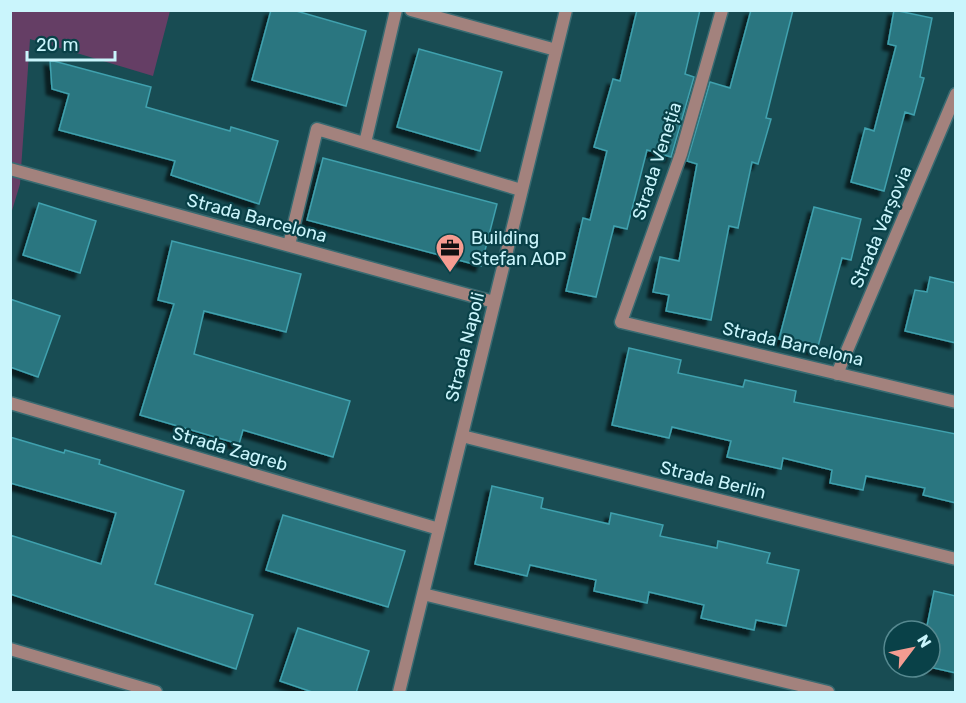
<svg xmlns="http://www.w3.org/2000/svg" width="966" height="703" font-family="Rubik,sans-serif">
	<style>
		.green { fill: #653e65 }
		.building { fill: #2c7680; stroke: #3fa1ae; stroke-width: 1.5; filter: url(#shadow) }
		.lines { fill: none; stroke-linecap: round; stroke-linejoin: round }
		.minor-casing { stroke: #386a71; stroke-width: 15 }
		.minor { stroke: #a3827d; stroke-width: 12 }
		.labels { text-anchor: middle; dominant-baseline: central; stroke-width: 4.5; stroke-linejoin: round; paint-order: stroke }
		.street-label { font-size: 18px; fill: #caf5fc; stroke: #094148 }
		.poi-label { font-size: 18px; fill: #caf5fc; stroke: #094148; text-anchor: start }
	</style>
	<defs>
		<filter id="shadow"><feDropShadow dx="-5.5" dy="5.5" stdDeviation="1.5" flood-color="#0009"/></filter>
	</defs>
	<rect width="100%" height="100%" fill="#184c53"/>
	<!-- green -->
	<path class="green" d="M 11,11 L 170,11 L 153,76 L 30,39 L 20,184 L 11,214 Z"/>
	<!-- building -->
	<path class="building" d="M 271,10 L 293,10 L 366,31 L 346,106 L 252,80 Z
		M 637,10 L 700,10 L 685,74 L 694,77 L 671,157 L 647,150 L 627,229 L 614,226 L 596,297 L 566,291 L 583,218 L 590,220 L 607,151 L 594,147 L 613,79 L 620,81 Z
		M 751,10 L 793,10 L 766,118 L 771,119 L 758,164 L 752,162 L 738,228 L 729,226 L 711,320 L 666,311 L 669,295 L 653,292 L 660,257 L 679,261 L 697,164 L 687,161 L 710,82 L 730,88 Z
		M 894,10 L 932,18 L 920,77 L 924,78 L 914,115 L 905,112 L 884,191 L 851,182 L 865,128 L 874,131 L 896,46 L 888,44 Z
		M 419,49 L 502,72 L 480,151 L 397,127 Z
		M 50,60 L 151,87 L 146,107 L 230,131 L 231,127 L 278,141 L 259,204 L 171,175 L 175,161 L 59,130 L 69,94 L 52,89 Z
		M 323,158 L 497,204 L 481,266 L 307,220 Z
		M 39,203 L 96,221 L 80,273 L 23,255 Z
		M 814,207 L 861,219 L 851,260 L 842,258 L 817,350 L 779,339 Z
		M 172,241 L 301,274 L 286,332 L 204,311 L 194,354 L 350,401 L 333,457 L 243,430 L 239,444 L 140,415 L 174,304 L 158,300 Z
		M 930,277 L 956,283 L 956,343 L 905,331 L 915,290 L 927,292 Z
		M 10,299 L 60,316 L 38,377 L 10,367 Z
		M 629,348 L 681,360 L 678,373 L 743,387 L 745,380 L 796,391 L 794,402 L 956,434 L 956,503 L 923,495 L 925,488 L 866,476 L 863,490 L 830,483 L 832,470 L 783,458 L 781,469 L 727,457 L 731,441 L 672,427 L 669,438 L 612,425 Z
		M 10,437 L 64,453 L 65,450 L 100,460 L 99,464 L 184,491 L 155,584 L 253,615 L 236,669 L 10,594 L 10,535 L 101,564 L 116,513 L 10,483 Z
		M 492,486 L 543,498 L 541,508 L 609,524 L 611,513 L 663,525 L 660,536 L 717,548 L 718,541 L 770,553 L 767,563 L 799,570 L 786,626 L 756,620 L 754,630 L 701,618 L 704,605 L 649,592 L 647,603 L 594,591 L 596,580 L 530,565 L 527,576 L 475,564 Z
		M 283,515 L 405,551 L 388,607 L 266,570 Z
		M 934,591 L 956,596 L 956,673 L 929,667 L 930,631 L 926,631 Z
		M 298,628 L 369,651 L 356,693 L 315,693 L 280,681 Z"/>
	<g class="lines">
		<!-- minor casing -->
		<g class="minor-casing">
			<path id="minor" d="M 411,10 L 556,50
				M 722,10 L 681,154 L 621,322 L 956,402
				M 365,143 L 396,10
				M 10,169 L 494,302
				M 289,245 L 317,129 L 521,190
				M 837,374 L 956,94
				M 10,403 L 439,529
				M 462,436 L 956,559
				M 423,594 L 828,692
				M 10,649 L 156,692
				M 399,692 L 566,10"/>
		</g>
		<!-- minor -->
		<use href="#minor" class="minor"/>
	</g>
	<!-- icons -->
	<defs>
		<g id="office-pin" transform="scale(1.5)"><path d="M0 17L-7.5 6A9.5 9.5 0 1 1 7.5 6Z" fill="#f59c91" stroke="#094148"/><path d="M-6-3h4V-5.5h4V-3h4V5H-6ZM-1-4.5V-3h2v-1.5ZM-6 0V1H6V0Z" fill="#111"/></g>
	</defs>
	<g fill-rule="evenodd">
		<use href="#office-pin" x="450" y="248"/>
	</g>
	<g class="labels">
		<!-- street labels -->
		<g class="street-label">
			<text transform="translate(657 161) rotate(-72)">Strada Veneția</text>
			<text transform="translate(257 218) rotate(15)">Strada Barcelona</text>
			<text transform="translate(881 227) rotate(-67)">Strada Varșovia</text>
			<text transform="translate(793 344) rotate(13)">Strada Barcelona</text>
			<text transform="translate(465 347) rotate(-76)">Strada Napoli</text>
			<text transform="translate(230 449) rotate(16)">Strada Zagreb</text>
			<text transform="translate(713 480) rotate(14)">Strada Berlin</text>
		</g>
		<!-- poi labels -->
		<g class="poi-label">
			<text x="471" y="238">Building<tspan x="471" dy="21">Stefan AOP</tspan></text>
		</g>
	</g>
	<!-- border -->
	<rect width="966" height="703" fill="none" stroke="#caf5fc" stroke-width="24"/>
	<!-- north arrow -->
	<g transform="translate(912 649) rotate(58)"><circle r="28" fill="#094148" stroke="#568990" stroke-width="1.5"/>
	<path d="M0-4.5L10 22L0 15L-10 22Z" fill="#f59c91"/>
	<text y="-9" font-size="16" font-weight="bold" text-anchor="middle" fill="#caf5fc">N</text>
	</g>
	<!-- scale -->
	<path d="M27 51v9h88v-9" fill="none" stroke="#caf5fc" stroke-width="3"/>
	<text x="36" y="51" font-size="18" fill="#caf5fc" stroke="#094148" stroke-width="4.5" paint-order="stroke">20 m</text>
</svg>
